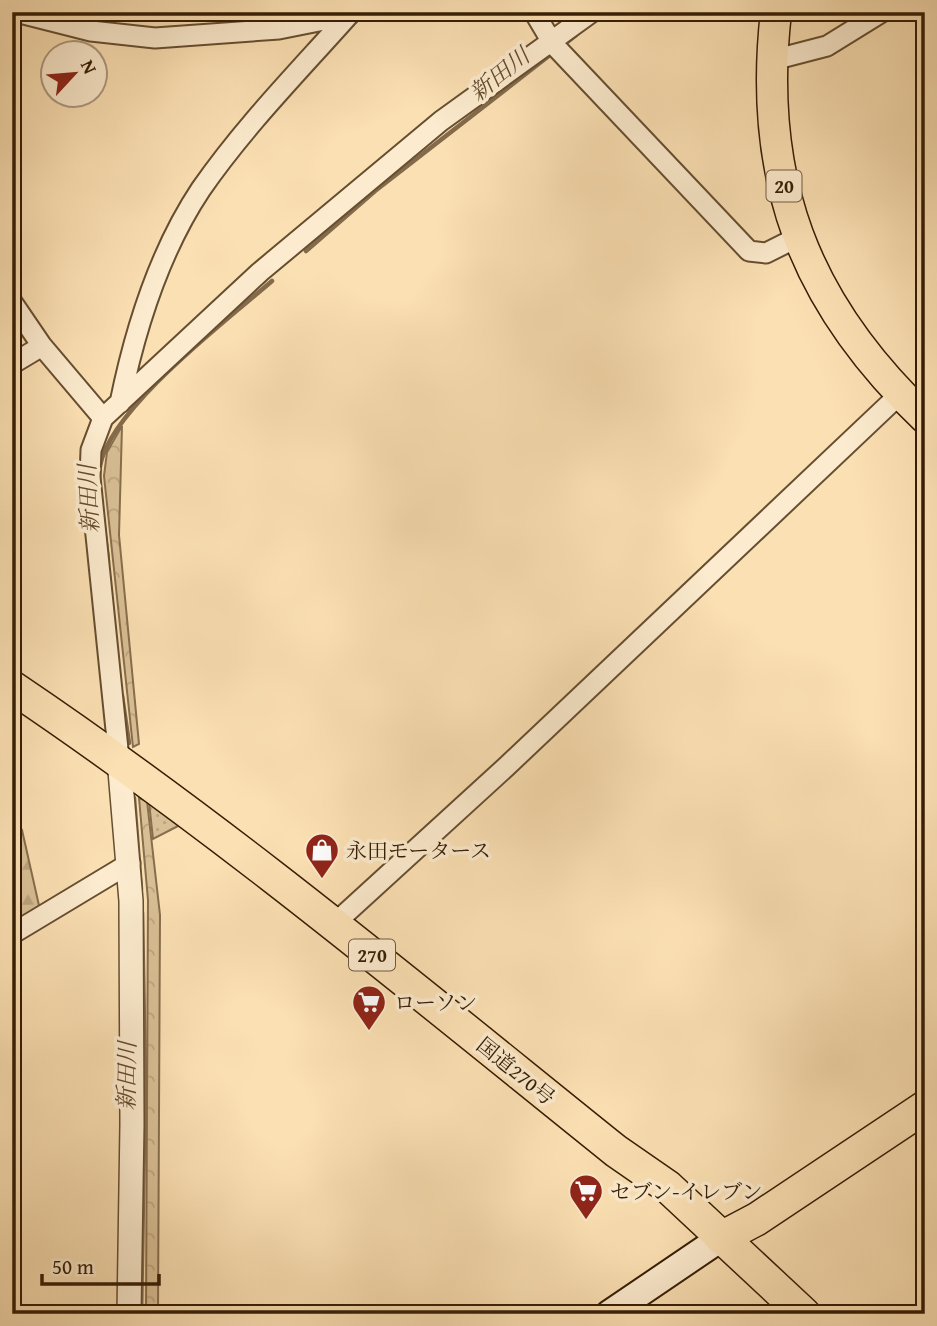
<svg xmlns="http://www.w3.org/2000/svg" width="937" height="1326" font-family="'Gentium Book Plus','Noto Serif JP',serif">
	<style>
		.grass { fill: url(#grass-dots); stroke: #876e4d; stroke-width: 2 }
		.forest { fill: url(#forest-firs); stroke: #876e4d; stroke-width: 2 }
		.park { fill: url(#park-crowns); stroke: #876e4d; stroke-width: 2 }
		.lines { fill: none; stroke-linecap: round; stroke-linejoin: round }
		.stream { stroke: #846a4a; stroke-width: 4.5 }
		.minor-casing { stroke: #664e30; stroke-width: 23 }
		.tertiary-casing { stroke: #664e30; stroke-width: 26 }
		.secondary-casing { stroke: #351d05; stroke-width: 30 }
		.primary-casing { stroke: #351d05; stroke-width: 33 }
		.trunk-casing { stroke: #351d05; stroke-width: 35 }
		.minor { stroke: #fcebce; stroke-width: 19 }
		.tertiary { stroke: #fcebce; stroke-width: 23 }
		.secondary { stroke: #fcebce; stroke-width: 26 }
		.primary { stroke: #fbe0b3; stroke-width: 30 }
		.trunk { stroke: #fbe0b3; stroke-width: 32 }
		.labels { text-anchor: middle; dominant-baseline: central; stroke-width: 7; stroke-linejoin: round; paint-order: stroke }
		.shield { fill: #fcebce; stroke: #715b41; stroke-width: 2 }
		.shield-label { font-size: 19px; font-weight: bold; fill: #351d05 }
		.poi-label { font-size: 21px; fill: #351d05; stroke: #fcebce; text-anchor: start }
		.street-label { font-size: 21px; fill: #351d05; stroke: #fcebce }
		.water-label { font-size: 23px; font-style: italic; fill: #634a2d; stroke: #fcebce }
	</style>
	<defs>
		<pattern id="grass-dots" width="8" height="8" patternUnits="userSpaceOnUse" patternTransform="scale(1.75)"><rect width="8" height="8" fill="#d9bf95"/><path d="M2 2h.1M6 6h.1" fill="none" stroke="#bba47f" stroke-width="1.8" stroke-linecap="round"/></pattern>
		<pattern id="forest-firs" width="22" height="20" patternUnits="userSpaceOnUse" patternTransform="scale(1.75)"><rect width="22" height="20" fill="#d9bf95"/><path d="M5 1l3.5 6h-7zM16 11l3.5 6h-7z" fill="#bba47f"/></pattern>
		<pattern id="park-crowns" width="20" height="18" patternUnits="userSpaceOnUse" patternTransform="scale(1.75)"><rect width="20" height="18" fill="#d9bf95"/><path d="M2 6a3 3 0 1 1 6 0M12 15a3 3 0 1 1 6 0" fill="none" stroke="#bba47f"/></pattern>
	</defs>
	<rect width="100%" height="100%" fill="#fbe0b3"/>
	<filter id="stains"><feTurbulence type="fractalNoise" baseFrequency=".00286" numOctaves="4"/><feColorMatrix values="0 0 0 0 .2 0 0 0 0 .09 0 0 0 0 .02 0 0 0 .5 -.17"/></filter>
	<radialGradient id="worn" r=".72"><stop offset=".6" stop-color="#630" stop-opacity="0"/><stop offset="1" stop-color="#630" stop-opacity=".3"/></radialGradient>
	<!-- grass -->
	<path class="grass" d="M 149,802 L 180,825 L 153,839 Z"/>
	<!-- forest -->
	<path class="forest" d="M 22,830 L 40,910 L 12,926 L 12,833 Z"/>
	<!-- park -->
	<path class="park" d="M 122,426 L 119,535 L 139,744 L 133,747 L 104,476 L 107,452 Z
		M 139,798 L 147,801 L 160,915 L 158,1314 L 146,1314 L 148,900 Z"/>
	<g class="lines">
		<!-- stream -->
		<path class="stream" d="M 596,19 L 604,12
			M 566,43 L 576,35
			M 306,251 L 375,191 L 550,55
			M 108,562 C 106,534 96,492 100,466 C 110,409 227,320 272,281
			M 122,696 L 129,743
			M 134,798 L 141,889
			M 141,1314 L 145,1081 L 142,912"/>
		<!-- minor casing -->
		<g class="minor-casing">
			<path id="minor" d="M 16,12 L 91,31 L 155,38 L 279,29 L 349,15
				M 534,12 L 553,44 L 749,251 L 766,253 L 798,237
				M 773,60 L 827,46 L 882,12
				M 12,302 L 42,346 L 103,418
				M 12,364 L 42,346
				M 120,403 C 135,329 159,252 201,189 C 244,127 297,73 347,17
				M 119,759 L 90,477 L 91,450 L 103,418 L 260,272 L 441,121 L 592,12
				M 334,924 L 507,766 L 900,394
				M 12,934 L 130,863"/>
		</g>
		<!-- tertiary casing -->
		<g class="tertiary-casing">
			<path id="tertiary" d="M 119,759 L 131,901 L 132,1124 L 129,1314"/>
		</g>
		<!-- secondary casing -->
		<g class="secondary-casing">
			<path id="secondary" d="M 609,1314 L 721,1238"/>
		</g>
		<!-- primary casing -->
		<g class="primary-casing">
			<path id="primary" d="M 776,12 C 757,179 804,303 925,418"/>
		</g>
		<!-- trunk casing -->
		<g class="trunk-casing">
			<path id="trunk" d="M 12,687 C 223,829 418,992 616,1151 L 668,1187 L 804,1314
				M 721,1238 L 757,1219 L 925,1107"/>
		</g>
		<!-- minor -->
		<use href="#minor" class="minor"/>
		<!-- tertiary -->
		<use href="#tertiary" class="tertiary"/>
		<!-- secondary -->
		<use href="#secondary" class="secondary"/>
		<!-- primary -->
		<use href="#primary" class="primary"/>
		<!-- trunk -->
		<use href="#trunk" class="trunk"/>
	</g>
	<!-- icons -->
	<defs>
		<g id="shop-pin" transform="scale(1.75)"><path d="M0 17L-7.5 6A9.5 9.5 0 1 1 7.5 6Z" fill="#8f2418" stroke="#fcebce"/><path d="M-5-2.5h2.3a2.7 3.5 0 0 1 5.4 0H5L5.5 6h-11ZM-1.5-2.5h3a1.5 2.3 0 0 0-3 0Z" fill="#fff"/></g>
		<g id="supermarket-pin" transform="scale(1.75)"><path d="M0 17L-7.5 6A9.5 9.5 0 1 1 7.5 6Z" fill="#8f2418" stroke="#fcebce"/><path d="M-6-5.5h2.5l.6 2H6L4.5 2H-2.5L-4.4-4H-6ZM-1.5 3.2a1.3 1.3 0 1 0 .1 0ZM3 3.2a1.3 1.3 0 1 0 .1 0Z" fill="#fff"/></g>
	</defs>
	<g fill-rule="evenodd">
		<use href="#shop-pin" x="322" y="850"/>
		<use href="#supermarket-pin" x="369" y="1002"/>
		<use href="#supermarket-pin" x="586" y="1191"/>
	</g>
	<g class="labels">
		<!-- shield labels -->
		<g class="shield">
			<rect x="766.5" y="170.5" width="35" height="31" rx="5"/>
			<rect x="349" y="939.5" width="46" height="31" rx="5"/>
		</g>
		<g class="shield-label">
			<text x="784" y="186">20</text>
			<text x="372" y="955">270</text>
		</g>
		<!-- poi labels -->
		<g class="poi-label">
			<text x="346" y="850">永田モータース</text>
			<text x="394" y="1002">ローソン</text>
			<text x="610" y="1191">セブン-イレブン</text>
		</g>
		<!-- street labels -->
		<g class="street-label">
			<text transform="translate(516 1071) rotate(39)">国道270号</text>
		</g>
		<!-- water labels -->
		<g class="water-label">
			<text transform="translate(499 74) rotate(-39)">新田川</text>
			<text transform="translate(88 499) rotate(-93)">新田川</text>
			<text transform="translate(126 1076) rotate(-89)">新田川</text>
		</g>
	</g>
	<!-- margin -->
	<rect width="937" height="1326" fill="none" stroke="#fbe0b3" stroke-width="42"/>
	<rect x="14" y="14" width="909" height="1298" fill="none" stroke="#351d05" stroke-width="3.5"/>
	<rect x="21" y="21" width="895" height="1284" fill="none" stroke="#351d05" stroke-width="2"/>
	<!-- north arrow -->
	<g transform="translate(74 74) rotate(64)"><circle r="33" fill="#fcebce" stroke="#ac997e" stroke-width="2"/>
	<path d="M0-5L12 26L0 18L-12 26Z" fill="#8f2418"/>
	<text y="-10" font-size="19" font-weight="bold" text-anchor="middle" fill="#351d05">N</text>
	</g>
	<!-- scale -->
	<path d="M42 1274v10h117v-10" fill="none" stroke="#351d05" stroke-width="3.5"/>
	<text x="52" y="1274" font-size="21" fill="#351d05" stroke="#fcebce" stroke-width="5" paint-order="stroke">50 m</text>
	<rect width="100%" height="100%" filter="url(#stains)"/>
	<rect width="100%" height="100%" fill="url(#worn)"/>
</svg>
